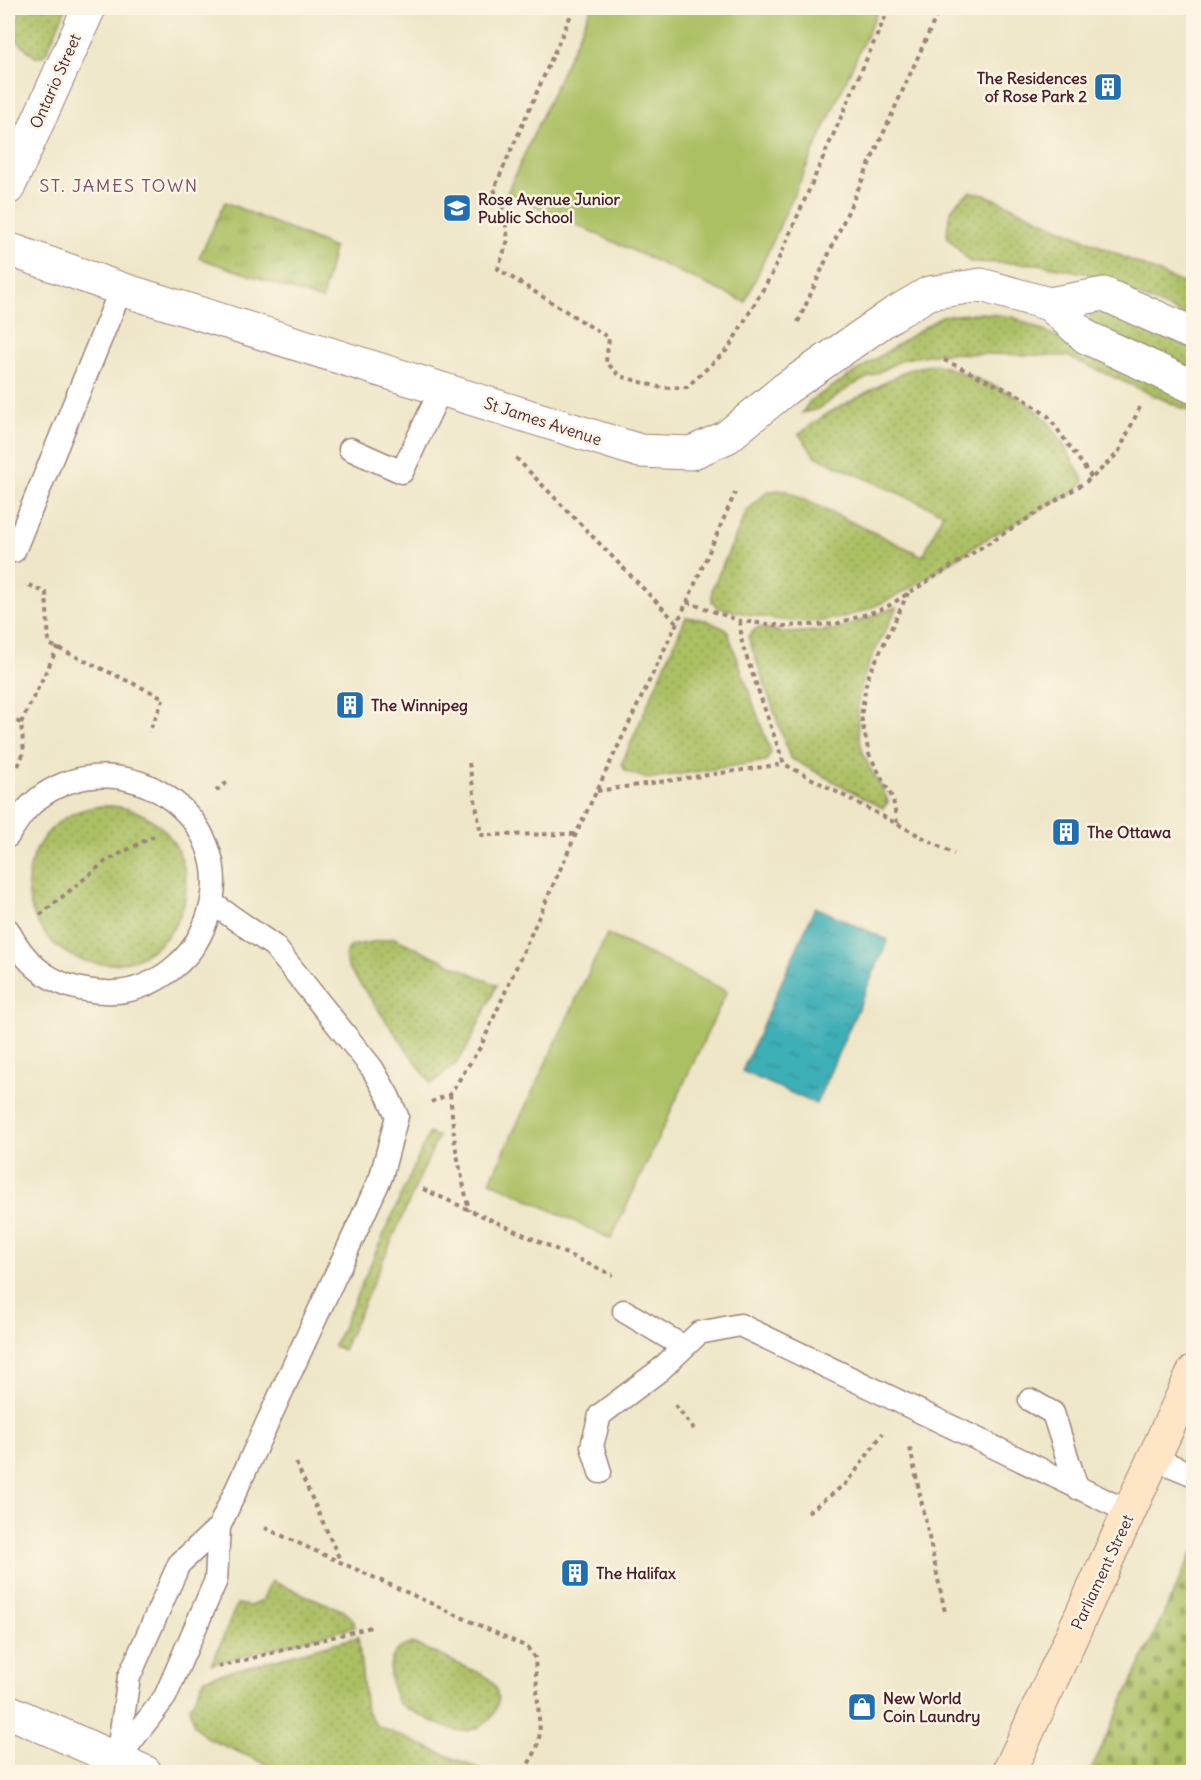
<svg xmlns="http://www.w3.org/2000/svg" width="1201" height="1780" font-family="Delius,sans-serif">
	<style>
		.grass { fill: url(#grass-dots); stroke: #7a7048; stroke-width: 1.5 }
		.cemetery { fill: url(#cemetery-stones); stroke: #7a7048; stroke-width: 1.5 }
		.park { fill: url(#park-tufts); stroke: #7a7048; stroke-width: 1.5 }
		.pitch { fill: #abc064; stroke: #7a7048; stroke-width: 1.5 }
		.water { fill: url(#water-ripples); stroke: #446770; stroke-width: 1.5 }
		.lines { fill: none; stroke-linecap: round; stroke-linejoin: round }
		.service-casing { stroke: #9c8279; stroke-width: 25 }
		.minor-casing { stroke: #9c8279; stroke-width: 35 }
		.tertiary-casing { stroke: #9c8279; stroke-width: 35 }
		.secondary-casing { stroke: #9c8279; stroke-width: 35 }
		.path { stroke: #9c8279; stroke-width: 4; stroke-dasharray: 4.5 4.5; stroke-linecap: butt }
		.service { stroke: #fff; stroke-width: 22 }
		.minor { stroke: #fff; stroke-width: 33 }
		.tertiary { stroke: #fff; stroke-width: 33 }
		.secondary { stroke: #fde5c5; stroke-width: 33 }
		.labels { text-anchor: middle; dominant-baseline: central; stroke-width: 5; stroke-linejoin: round; paint-order: stroke }
		.poi-label { font-size: 16px; font-weight: bold; fill: #4a1f2b; stroke: #fcf5e5; text-anchor: start }
		.street-label { font-size: 16px; fill: #4a1f2b; stroke: #fcf5e5 }
		.neighbourhood-label { font-size: 18px; letter-spacing: 1.5px; fill: #7e4f6c; stroke: #fcf5e5 }
	</style>
	<defs>
		<pattern id="grass-dots" width="8" height="8" patternUnits="userSpaceOnUse" patternTransform="scale(1.5)"><rect width="8" height="8" fill="#abc064"/><path d="M2 2h.1M6 6h.1" fill="none" stroke="#8d9b53" stroke-width="1.8" stroke-linecap="round"/></pattern>
		<pattern id="cemetery-stones" width="16" height="16" patternUnits="userSpaceOnUse" patternTransform="scale(1.5)"><rect width="16" height="16" fill="#abc064"/><path d="M2 7V4a2 2 0 0 1 4 0v3zM10 15v-3a2 2 0 0 1 4 0v3z" fill="#8d9b53"/></pattern>
		<pattern id="park-tufts" width="24" height="20" patternUnits="userSpaceOnUse" patternTransform="scale(1.5)"><rect width="24" height="20" fill="#abc064"/><path d="M3 7l-1-3M5 7V3M7 7l1-3M15 17l-1-3M17 17v-4M19 17l1-3" fill="none" stroke="#8d9b53"/></pattern>
		<pattern id="water-ripples" width="26" height="14" patternUnits="userSpaceOnUse" patternTransform="scale(1.5)"><rect width="26" height="14" fill="#3eafb6"/><path d="M2 4q2-2 4 0t4 0M15 11q2-2 4 0t4 0" fill="none" stroke="#368e94"/></pattern>
	</defs>
	<rect width="100%" height="100%" fill="#fcf5e5"/>
	<filter id="ink" filterUnits="userSpaceOnUse"><feTurbulence type="fractalNoise" baseFrequency=".0167" numOctaves="2"/><feDisplacementMap in="SourceGraphic" scale="12" xChannelSelector="R" yChannelSelector="G"/><feConvolveMatrix kernelMatrix="1 2 1 2 8 2 1 2 1" color-interpolation-filters="sRGB"/></filter>
	<filter id="wash" filterUnits="userSpaceOnUse"><feTurbulence type="fractalNoise" baseFrequency=".008" numOctaves="4" result="noise"/><feDisplacementMap in="SourceGraphic" scale="24" xChannelSelector="R" yChannelSelector="G"/><feGaussianBlur stdDeviation="1.35" result="paint"/><feColorMatrix in="noise" values="0 0 0 0 0 0 0 0 0 0 0 0 0 0 0 0 0 1.4 0 .05"/><feComposite in="paint" operator="in"/></filter>
	<g filter="url(#wash)">
		<rect width="100%" height="100%" fill="#eee6c7"/>
		<!-- grass -->
		<path class="grass" d="M 22,8 L 66,8 L 46,53 L 41,57 L 35,57 C 12,35 8,38 22,8 Z
			M 971,192 L 986,195 L 1193,288 L 1193,319 L 1089,274 L 1038,264 L 970,262 L 947,237 C 948,214 950,204 971,192 Z
			M 1095,308 L 1193,348 L 1193,370 L 1096,326 L 1090,320 L 1089,312 Z
			M 981,313 L 1013,317 L 1194,399 L 1193,413 L 1067,356 L 940,353 L 904,359 L 853,385 L 818,409 L 802,413 L 810,401 L 942,316 Z
			M 935,364 C 965,373 1019,393 1041,414 C 1059,432 1071,459 1084,481 L 1077,491 C 1045,508 1011,524 980,543 C 937,570 893,605 843,617 C 802,628 757,617 717,607 L 712,601 L 712,589 L 747,511 L 768,491 L 784,490 L 923,556 L 943,513 L 815,456 L 799,434 L 827,414 L 908,370 Z
			M 896,607 L 896,611 C 871,658 846,697 863,752 C 868,770 883,784 888,802 L 883,808 L 790,758 L 748,636 L 758,627 L 789,633 L 839,629 Z
			M 686,617 L 706,620 L 727,630 L 771,753 L 766,761 L 647,779 L 625,771 L 622,763 Z
			M28 885a79 79 0 1 1 158 0a79 79 0 1 1-158 0Z
			M 394,938 L 497,985 L 468,1046 L 456,1064 L 431,1084 L 348,967 L 345,955 L 351,946 Z
			M 429,1133 L 438,1137 L 343,1350 L 334,1346 Z
			M 271,1581 L 344,1611 L 352,1618 L 355,1627 L 212,1664 L 237,1604 L 250,1606 L 262,1601 Z
			M 358,1637 L 366,1711 L 377,1726 L 486,1772 L 284,1772 L 207,1738 L 194,1725 L 190,1707 L 205,1678 Z
			M 412,1643 C 431,1651 449,1659 467,1668 C 474,1671 483,1673 488,1678 C 513,1701 486,1737 456,1730 C 441,1727 411,1711 398,1703 C 391,1688 384,1663 398,1650 C 402,1647 408,1645 412,1643 Z"/>
		<!-- cemetery -->
		<path class="cemetery" d="M 1192,1553 L 1193,1772 L 1090,1772 Z"/>
		<!-- park -->
		<path class="park" d="M 225,202 L 334,248 L 322,300 L 199,258 Z"/>
		<!-- pitch -->
		<path class="pitch" d="M 591,8 L 879,8 L 745,302 L 507,193 Z
			M 607,934 L 727,991 L 611,1239 L 490,1181 Z"/>
		<!-- water -->
		<path class="water" d="M 815,907 L 888,940 L 816,1104 L 742,1071 Z"/>
	</g>
	<g filter="url(#ink)">
		<g class="lines">
			<!-- service casing -->
			<g class="service-casing">
				<path id="service" d="M 350,449 L 402,472 L 441,389
					M 14,551 L 121,289
					M 8,836 C 17,821 27,806 43,795 C 124,740 239,816 209,913 C 203,932 195,949 179,963 C 160,981 133,994 105,992 C 59,990 29,971 8,930
					M 624,1311 L 684,1347
					M 1030,1400 L 1053,1413 L 1077,1488
					M 1153,1458 L 1194,1475
					M 600,1472 L 592,1446 L 600,1415 L 660,1370 L 699,1333 L 740,1325 L 1129,1512
					M 117,1758 L 129,1677 L 179,1564 L 219,1527
					M 117,1760 L 165,1697 L 216,1580 L 219,1527 L 381,1177 L 397,1116 L 388,1096 L 372,1068 L 274,946 L 212,903"/>
			</g>
			<!-- minor casing -->
			<g class="minor-casing">
				<path id="minor" d="M 8,188 L 89,8
					M 8,249 L 121,289 L 640,451 L 691,453 L 727,437 L 785,389 L 892,315 L 929,293 L 981,285 L 1049,304 L 1104,294 L 1194,334
					M 1049,304 L 1086,337 L 1194,387"/>
			</g>
			<!-- tertiary casing -->
			<g class="tertiary-casing">
				<path id="tertiary" d="M 8,1711 L 145,1772"/>
			</g>
			<!-- secondary casing -->
			<g class="secondary-casing">
				<path id="secondary" d="M 1009,1772 L 1194,1371"/>
			</g>
			<!-- path -->
			<path class="path" d="M 574,8 L 494,189 L 504,212 L 508,240 L 498,269 L 609,338 L 606,362 L 620,376 L 662,388 L 687,387 L 728,349 L 772,274 L 889,8
				M 798,322 L 940,8
				M 944,360 L 1020,396 L 1048,416 L 1092,478
				M 516,458 L 677,623
				M 29,585 L 46,593 L 49,644 L 164,698 L 149,732
				M 687,602 L 740,621 L 784,626 L 836,624 L 885,608 L 1092,478 L 1118,453 L 1140,407
				M 740,621 L 742,644 L 784,764 L 954,854
				M 8,718 L 21,723 L 24,752 L 18,766
				M 21,723 L 58,647
				M 469,763 L 481,835 L 576,834
				M 216,791 L 229,781
				M 597,791 L 784,764
				M 897,823 L 893,799 L 869,754 L 861,716 L 867,679 L 908,593
				M 40,915 L 106,861 L 156,835
				M 450,1094 L 455,1145 L 469,1211
				M 431,1102 L 450,1094 L 481,1046 L 576,834 L 687,602 L 735,493
				M 423,1189 L 613,1275
				M 675,1405 L 694,1429
				M 910,1448 L 945,1612
				M 296,1463 L 341,1562
				M 808,1512 L 848,1482 L 883,1433
				M 265,1528 L 527,1647 L 535,1658 L 540,1733 L 537,1749 L 526,1768 L 512,1772
				M 218,1667 L 371,1627"/>
			<!-- service -->
			<use href="#service" class="service"/>
			<!-- minor -->
			<use href="#minor" class="minor"/>
			<!-- tertiary -->
			<use href="#tertiary" class="tertiary"/>
			<!-- secondary -->
			<use href="#secondary" class="secondary"/>
		</g>
	</g>
	<!-- icons -->
	<defs>
		<g id="building-square" transform="scale(1.5)"><rect x="-9" y="-9" width="18" height="18" rx="4" fill="#1f6fb2" stroke="#fcf5e5"/><path d="M-4-6H4V6H1V3H-1V6H-4ZM-2.5-4.3h1.7v1.8h-1.7ZM.8-4.3h1.7v1.8H.8ZM-2.5-1h1.7V.8h-1.7ZM.8-1h1.7V.8H.8Z" fill="#fff"/></g>
		<g id="school-square" transform="scale(1.5)"><rect x="-9" y="-9" width="18" height="18" rx="4" fill="#1f6fb2" stroke="#fcf5e5"/><path d="M0-5L7-2L0 1L-7-2ZM-4 1L0 2.5L4 1V4Q0 6-4 4Z" fill="#fff"/></g>
		<g id="shop-square" transform="scale(1.5)"><rect x="-9" y="-9" width="18" height="18" rx="4" fill="#1f6fb2" stroke="#fcf5e5"/><path d="M-5-2.5h2.3a2.7 3.5 0 0 1 5.4 0H5L5.5 6h-11ZM-1.5-2.5h3a1.5 2.3 0 0 0-3 0Z" fill="#fff"/></g>
	</defs>
	<g fill-rule="evenodd">
		<use href="#building-square" x="1108" y="87"/>
		<use href="#school-square" x="457" y="208"/>
		<use href="#building-square" x="350" y="705"/>
		<use href="#building-square" x="1066" y="832"/>
		<use href="#building-square" x="575" y="1573"/>
		<use href="#shop-square" x="862" y="1707"/>
	</g>
	<g class="labels">
		<!-- poi labels -->
		<g class="poi-label">
			<text x="1087" y="78" text-anchor="end">The Residences<tspan x="1087" dy="18">of Rose Park 2</tspan></text>
			<text x="478" y="199">Rose Avenue Junior<tspan x="478" dy="18">Public School</tspan></text>
			<text x="371" y="705">The Winnipeg</text>
			<text x="1087" y="832">The Ottawa</text>
			<text x="596" y="1573">The Halifax</text>
			<text x="883" y="1698">New World<tspan x="883" dy="18">Coin Laundry</tspan></text>
		</g>
		<!-- street labels -->
		<g class="street-label">
			<text transform="translate(55 81) rotate(-66)">Ontario Street</text>
			<text transform="translate(543 421) rotate(18)">St James Avenue</text>
			<text transform="translate(1102 1572) rotate(-65)">Parliament Street</text>
		</g>
		<!-- neighbourhood labels -->
		<g class="neighbourhood-label">
			<text x="119" y="185">ST. JAMES TOWN</text>
		</g>
	</g>
	<!-- margin -->
	<rect width="1201" height="1780" fill="none" stroke="#fcf5e5" stroke-width="30"/>
</svg>
